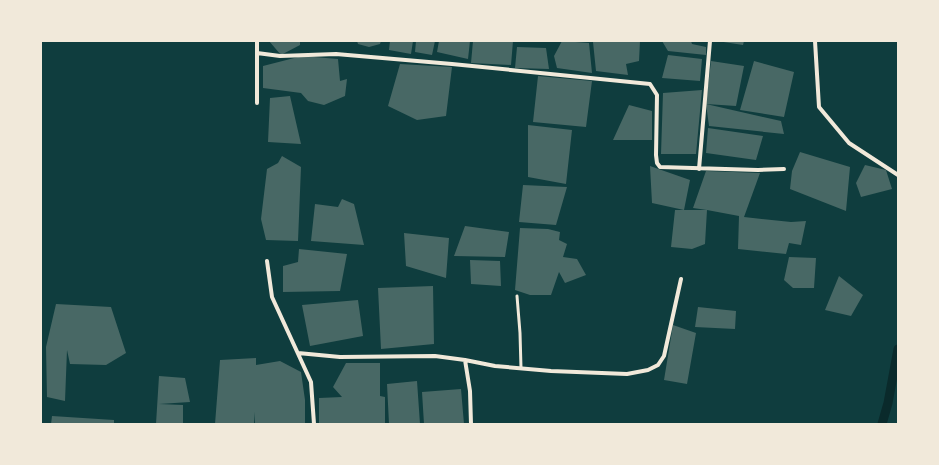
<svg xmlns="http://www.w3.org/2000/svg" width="939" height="465" font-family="'Space Grotesk',sans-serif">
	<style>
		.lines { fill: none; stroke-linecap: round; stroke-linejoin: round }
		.stream { stroke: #0a2a2b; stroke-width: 9 }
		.building { fill: #486865 }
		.service { stroke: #f1e9da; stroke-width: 3 }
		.minor { stroke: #f1e9da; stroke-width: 4 }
	</style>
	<rect width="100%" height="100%" fill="#0f3d3e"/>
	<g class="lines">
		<!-- stream -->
		<path class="stream" d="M 882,424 L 888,403 L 898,349"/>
	</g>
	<!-- building -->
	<path class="building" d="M 269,41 L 300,41 L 300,45 L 281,55 Z
		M 357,41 L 381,41 L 380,44 L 369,47 L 358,44 Z
		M 390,41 L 413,41 L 411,54 L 389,50 Z
		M 416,41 L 435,41 L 432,55 L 415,52 Z
		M 439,41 L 470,41 L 468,59 L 437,52 Z
		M 473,41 L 513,41 L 511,65 L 471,63 Z
		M 562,41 L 589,43 L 592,73 L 557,68 L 554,56 Z
		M 640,41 L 639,61 L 626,64 L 628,75 L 596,71 L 593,42 Z
		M 662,41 L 691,41 L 692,44 L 706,47 L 706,55 L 668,51 Z
		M 717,41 L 744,41 L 743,45 Z
		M 517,47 L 546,48 L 549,69 L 515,68 Z
		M 668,55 L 702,59 L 700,81 L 662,78 Z
		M 302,56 L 338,59 L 340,81 L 347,79 L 345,96 L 324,105 L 308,101 L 301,93 L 263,88 L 263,66 Z
		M 711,61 L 744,66 L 736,106 L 706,104 L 781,121 L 784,134 L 709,126 L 706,104 Z
		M 754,61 L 794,72 L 784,117 L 740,110 Z
		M 400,64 L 452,67 L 446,116 L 417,120 L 388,106 Z
		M 538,76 L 592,81 L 586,127 L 533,122 Z
		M 702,90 L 696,154 L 661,154 L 663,93 Z
		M 290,96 L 301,144 L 268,142 L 270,98 Z
		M 629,105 L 652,111 L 652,140 L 613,140 Z
		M 528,125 L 572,130 L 566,184 L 528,177 Z
		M 708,128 L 763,136 L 756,160 L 706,153 Z
		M 800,152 L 850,167 L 846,211 L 790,189 L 792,171 Z
		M 282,156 L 301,167 L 298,241 L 266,240 L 261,219 L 267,169 L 278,163 Z
		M 865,165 L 886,170 L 892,189 L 861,197 L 856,183 Z
		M 650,166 L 690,180 L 684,210 L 652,203 Z
		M 706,171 L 760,173 L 744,217 L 791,222 L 806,221 L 801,245 L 789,243 L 786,254 L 738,249 L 739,216 L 707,210 L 705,244 L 692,249 L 671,247 L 675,210 L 707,210 L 693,208 Z
		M 523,185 L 567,187 L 556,225 L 519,222 Z
		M 342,199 L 354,204 L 364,245 L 311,241 L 315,204 L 338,207 Z
		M 465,226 L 509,232 L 505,257 L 454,256 Z
		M 520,228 L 548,229 L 560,232 L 559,240 L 567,244 L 563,257 L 577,259 L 586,275 L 565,283 L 559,272 L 551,295 L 530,295 L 515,290 Z
		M 404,233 L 449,238 L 446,278 L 406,266 Z
		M 299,249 L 347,254 L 340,291 L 283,292 L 283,266 L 298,262 Z
		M 789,257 L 816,258 L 814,288 L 793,288 L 784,280 Z
		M 470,260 L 500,261 L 501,286 L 471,284 Z
		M 839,276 L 863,295 L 851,316 L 825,310 Z
		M 433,286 L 434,344 L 381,349 L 378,288 Z
		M 358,300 L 363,336 L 310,346 L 302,305 Z
		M 56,304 L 111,307 L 126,353 L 106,365 L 70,364 L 67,350 L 65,401 L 47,397 L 46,347 Z
		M 698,307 L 736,311 L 735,329 L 695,327 Z
		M 673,325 L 696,333 L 687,384 L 664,380 Z
		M 256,358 L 256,365 L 280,361 L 301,372 L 305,400 L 305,424 L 255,424 L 255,412 L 254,424 L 215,424 L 220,360 Z
		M 346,363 L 380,363 L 380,396 L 385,397 L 385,424 L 319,424 L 319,398 L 342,397 L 333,387 Z
		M 159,376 L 185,378 L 190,402 L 159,404 L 183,405 L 183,424 L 156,424 Z
		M 417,381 L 420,424 L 389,424 L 387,384 Z
		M 461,389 L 464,424 L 424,424 L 422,392 Z
		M 52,416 L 114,420 L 114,424 L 51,424 Z"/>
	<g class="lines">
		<!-- service -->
		<path class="service" d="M 517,296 L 520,333 L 521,368"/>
		<!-- minor -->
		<path class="minor" d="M 257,41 L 257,103
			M 815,41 L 819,107 L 849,143 L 898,175
			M 257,53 L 280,56 L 336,54 L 452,64 L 650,84 L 657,95 L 656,155 L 657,163 L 660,167 L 758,170 L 784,169
			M 699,169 L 710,41
			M 267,261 L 272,297 L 311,382 L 314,424
			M 298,353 L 340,357 L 435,356 L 465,360 L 495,366 L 551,371 L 627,374 L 648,370 L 658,365 L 664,356 L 681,279
			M 465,360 L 470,391 L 471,424"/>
	</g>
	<!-- border -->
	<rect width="939" height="465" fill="none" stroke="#f1e9da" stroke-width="84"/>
</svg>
